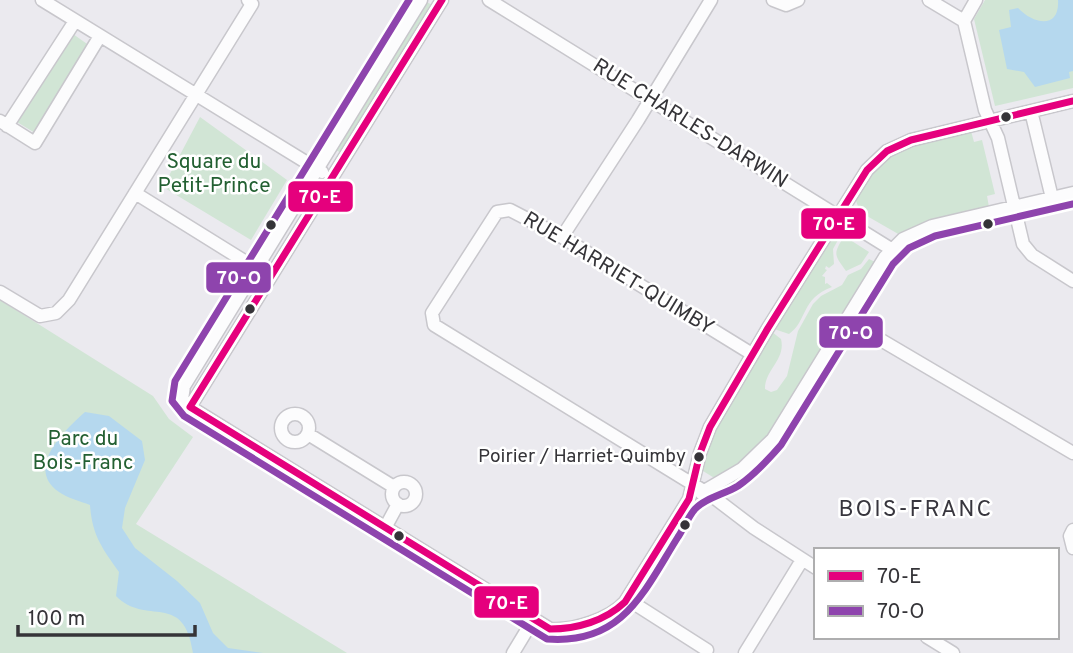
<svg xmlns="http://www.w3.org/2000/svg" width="1073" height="653" font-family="Overpass,sans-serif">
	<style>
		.green { fill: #d1e5d5 }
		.water { fill: #b5d8ee }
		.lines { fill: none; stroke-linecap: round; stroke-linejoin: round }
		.minor-casing { stroke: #c8c7cc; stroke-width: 15 }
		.minor { stroke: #fcfcfd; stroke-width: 12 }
		.bus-1-casing { stroke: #fff; stroke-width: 12 }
		.bus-2-casing { stroke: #fff; stroke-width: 12 }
		.bus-1 { stroke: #e5007d; stroke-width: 7 }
		.bus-2 { stroke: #8e44ad; stroke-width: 7 }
		.bus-dot { fill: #353438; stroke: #fff; stroke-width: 2.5 }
		.labels { text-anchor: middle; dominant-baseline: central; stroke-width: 5; stroke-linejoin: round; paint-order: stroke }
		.bus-label { font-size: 19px; fill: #353438; stroke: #fff; text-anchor: end }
		.street-label { font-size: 21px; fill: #353438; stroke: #fff }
		.park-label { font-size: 21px; fill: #236032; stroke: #fff }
		.neighbourhood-label { font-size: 23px; letter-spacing: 2px; fill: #37353d; stroke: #fff }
		.line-badge { stroke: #fff; stroke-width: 2.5 }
		.badge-label { font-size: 19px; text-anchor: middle; font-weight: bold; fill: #fff }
	</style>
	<rect width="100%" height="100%" fill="#ebeaef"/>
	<!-- green -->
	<path class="green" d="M 985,0 L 1073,0 L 1073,88 L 995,106 L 974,19 Z
		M 425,1 L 434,6 L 343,154 L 334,149 Z
		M 73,34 L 90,46 L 35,133 L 17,122 Z
		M 200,117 L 287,180 L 251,240 L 163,187 Z
		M 971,131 L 974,142 L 982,140 L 995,194 L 987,196 L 989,207 L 900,235 L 860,212 L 855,198 C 863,186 869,171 881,162 C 905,142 942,138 971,131 Z
		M 832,236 L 838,240 L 833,249 L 834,264 L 829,268 L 826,266 L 825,269 L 827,270 L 822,276 L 825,277 L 825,284 L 827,283 L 832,287 C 801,298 807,322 789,334 L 774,329 Z
		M 844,236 L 869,252 L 861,264 L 846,271 C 834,254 833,255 844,236 Z
		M 869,259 L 875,262 L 771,433 L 743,461 L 716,479 L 703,471 C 703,432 752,367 772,332 L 781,339 C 786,360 765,369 765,389 L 771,392 L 777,390 L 787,376 L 798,331 L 813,304 L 821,296 L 842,285 L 848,275 L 861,269 Z
		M 0,300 L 153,396 L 169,419 L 193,437 L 136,524 L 347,653 L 0,653 Z"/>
	<!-- water -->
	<path class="water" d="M 1058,0 L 1073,0 L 1073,71 L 1069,72 L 1070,78 L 1035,87 L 1024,72 L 1007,69 L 999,30 L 1011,27 L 1009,10 L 1018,8 C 1033,24 1060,30 1058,0 Z
		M 85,412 L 109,416 L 142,441 L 145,460 L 125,508 L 122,528 L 135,548 L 177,581 L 200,603 L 213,633 L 228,648 L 263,653 L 193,653 C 184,590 146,627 116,596 L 119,572 C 102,548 92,535 90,505 C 80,501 67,498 59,492 C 24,468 65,430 85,412 Z"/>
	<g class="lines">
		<!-- minor casing -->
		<g class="minor-casing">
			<path id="minor" d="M 42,0 L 322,172
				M 421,0 L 184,386 L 182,399 L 190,407 L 550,629 C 573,631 610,619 625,602 L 689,499 L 700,453 L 710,427 L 768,328 L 867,170 L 887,151 L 911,140 L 1073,101
				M 489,0 L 891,249
				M 773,0 L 786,5 L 798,0
				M 929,0 L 964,21
				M 976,0 L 964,21 L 985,110 L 998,138 L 1023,244 L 1032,255 L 1073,281
				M 1031,111 L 1052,198
				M 0,121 L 35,143 L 100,36
				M 7,126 L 75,21
				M 135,193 L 262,272
				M 562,237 L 638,120 L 711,0
				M 0,292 L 40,316 L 56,313 L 69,300 L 252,4 L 248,0
				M 847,320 L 1073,453
				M 752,354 L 562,237 L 510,210 L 497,212 L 432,313 L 434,325 L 712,496 L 754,528 L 816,568
				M 190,407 L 442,0
				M281 428a14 14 0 1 1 28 0a14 14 0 1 1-28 0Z
				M 308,434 L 394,487
				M392 494a12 12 0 1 1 24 0a12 12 0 1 1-24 0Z
				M 701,493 L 742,469 L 773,439 L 885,257 L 903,239 L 932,226 L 1073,193
				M 385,528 L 398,504
				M 1073,530 L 1070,536 L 1073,548
				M 627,599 L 707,650 L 705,653
				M 927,637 L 953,653
				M 513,653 L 533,620
				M 745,653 L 802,560"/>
		</g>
		<!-- minor -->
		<use href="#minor" class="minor"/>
		<!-- bus-1 casing -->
		<g class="bus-1-casing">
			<path id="bus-1" d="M 442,0 L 190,407 L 550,629 C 577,629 605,621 625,602 L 689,499 L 700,453 L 710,427 L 768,328 L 867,170 L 887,151 L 911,140 L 1073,101"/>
		</g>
		<!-- bus-2 casing -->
		<g class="bus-2-casing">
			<path id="bus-2" d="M 409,0 L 175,381 L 172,401 L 184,416 L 547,639 C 623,645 644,591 678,537 C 684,528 688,517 695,509 C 705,498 725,494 738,486 C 754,475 768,460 781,445 L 893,264 L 909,248 L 935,236 L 1073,204"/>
		</g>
		<!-- bus-1 -->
		<use href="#bus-1" class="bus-1"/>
		<!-- bus-2 -->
		<use href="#bus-2" class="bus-2"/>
	</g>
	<!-- markers -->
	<g class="bus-dot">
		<circle cx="1006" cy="117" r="6"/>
		<circle cx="988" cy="224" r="6"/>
		<circle cx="271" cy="225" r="6"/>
		<circle cx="250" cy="309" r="6"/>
		<circle cx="699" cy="457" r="6"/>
		<circle cx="685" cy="525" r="6"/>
		<circle cx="399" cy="536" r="6"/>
	</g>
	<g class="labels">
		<!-- bus labels -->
		<g class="bus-label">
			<text x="686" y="457">Poirier / Harriet-Quimby</text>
		</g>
		<!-- street labels -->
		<g class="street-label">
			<text transform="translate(690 124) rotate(32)">RUE CHARLES-DARWIN</text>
			<text transform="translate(618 274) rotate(31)">RUE HARRIET-QUIMBY</text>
		</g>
		<!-- park labels -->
		<g class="park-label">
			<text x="214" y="162">Square du<tspan x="214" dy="24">Petit-Prince</tspan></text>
			<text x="83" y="439">Parc du<tspan x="83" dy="24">Bois-Franc</tspan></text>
		</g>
		<!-- neighbourhood labels -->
		<g class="neighbourhood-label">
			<text x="916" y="510">BOIS-FRANC</text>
		</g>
	</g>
	<g class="line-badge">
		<rect x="287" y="180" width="67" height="33" rx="7" fill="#e5007d"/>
		<rect x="800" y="207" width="67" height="33" rx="7" fill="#e5007d"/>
		<rect x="205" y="261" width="67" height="33" rx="7" fill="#8e44ad"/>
		<rect x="818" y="315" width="66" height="34" rx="7" fill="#8e44ad"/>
		<rect x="473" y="585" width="67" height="34" rx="7" fill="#e5007d"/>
	</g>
	<g class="badge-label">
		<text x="320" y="203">70-E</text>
		<text x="834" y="230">70-E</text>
		<text x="239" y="284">70-O</text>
		<text x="851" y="339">70-O</text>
		<text x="507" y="609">70-E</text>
	</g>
	<!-- legend -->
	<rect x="814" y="548" width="245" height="91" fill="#ffffff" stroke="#aeaeaf" stroke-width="2"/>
	<rect x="828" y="571" width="35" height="10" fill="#e5007d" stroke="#aeaeaf" stroke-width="2"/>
	<text x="877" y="583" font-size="21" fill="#353438">70-E</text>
	<rect x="828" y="606" width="35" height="10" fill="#8e44ad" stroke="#aeaeaf" stroke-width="2"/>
	<text x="877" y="618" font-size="21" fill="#353438">70-O</text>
	<!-- scale -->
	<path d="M18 625v10h177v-10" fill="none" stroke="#353438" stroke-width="3.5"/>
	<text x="28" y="625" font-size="21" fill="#353438" stroke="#ffffff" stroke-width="5" paint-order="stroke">100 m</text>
</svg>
